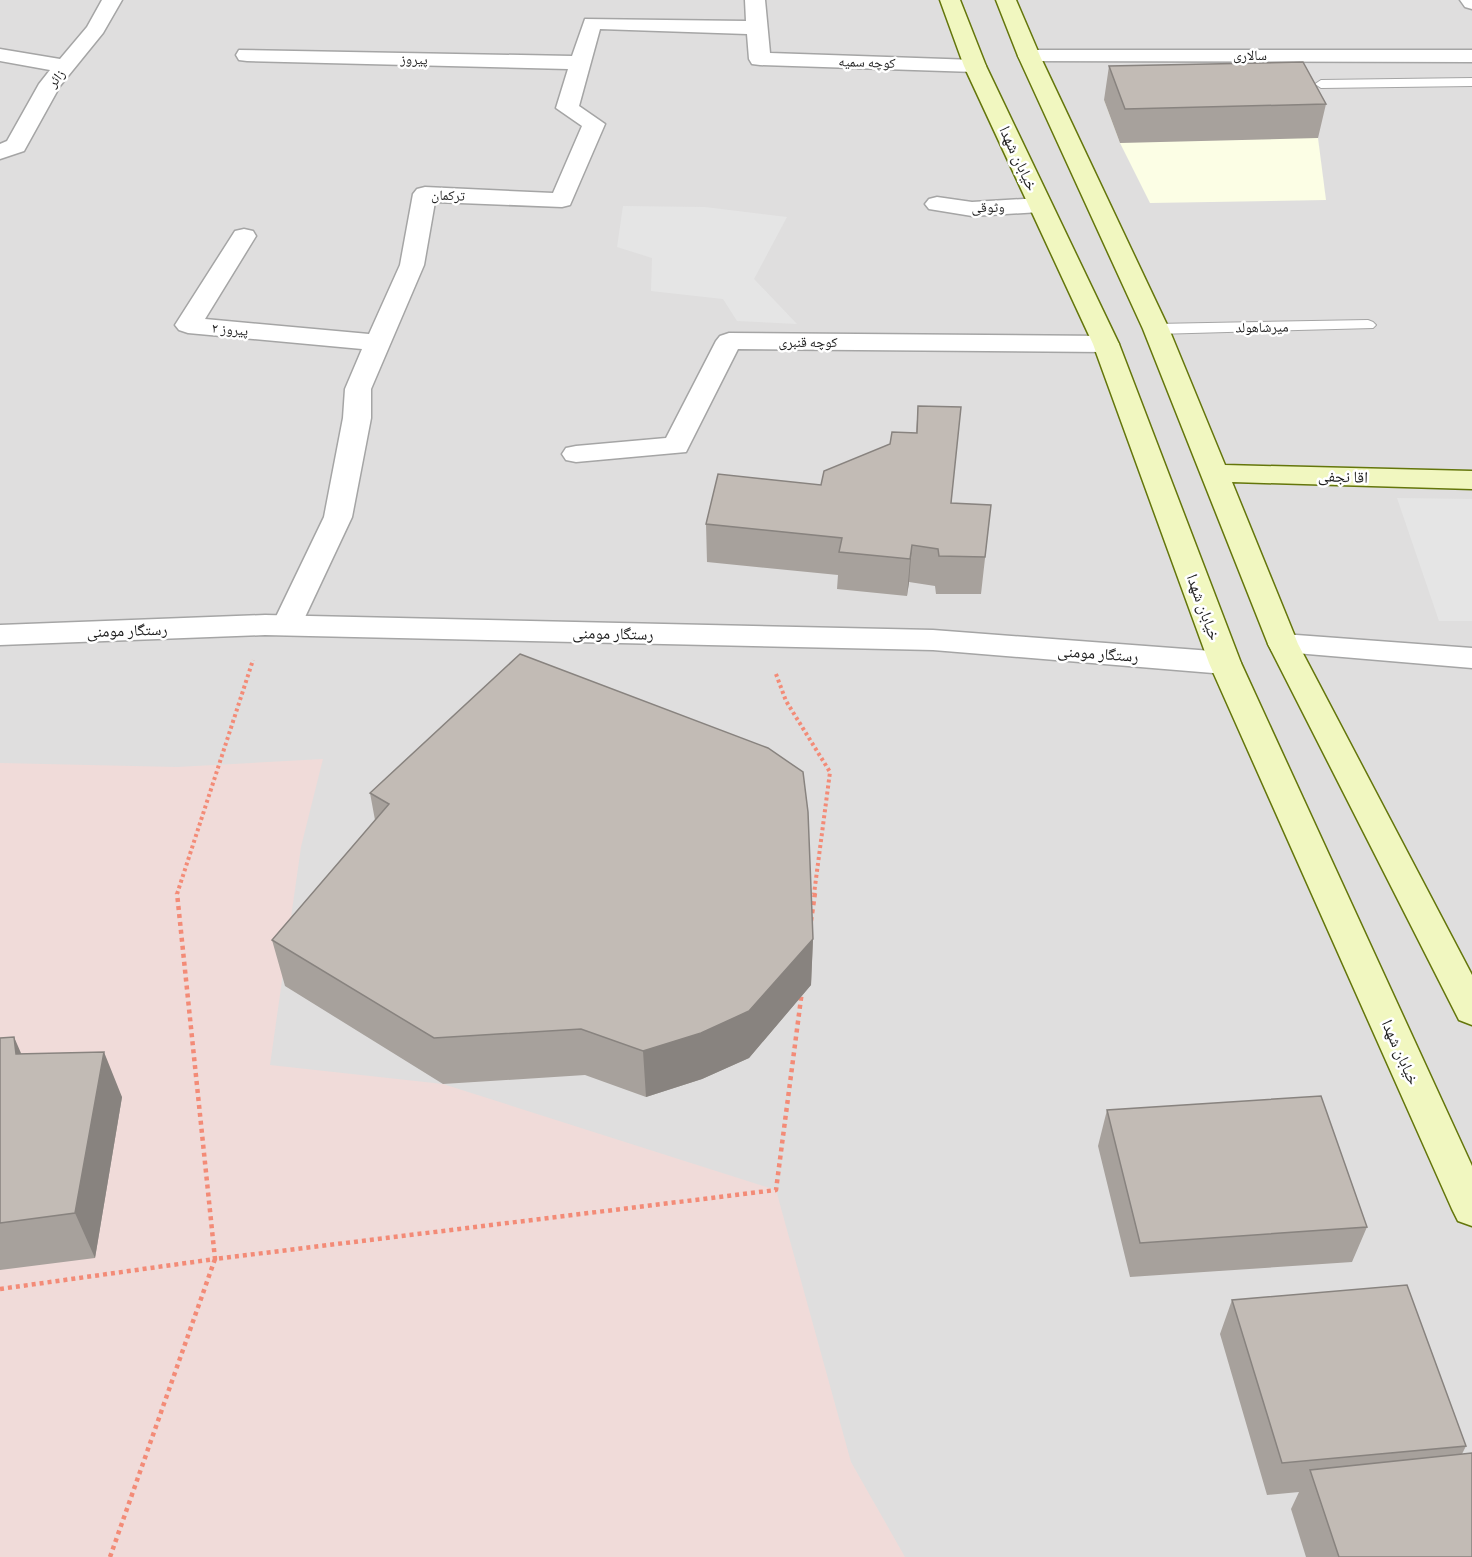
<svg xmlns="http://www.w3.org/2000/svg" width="1472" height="1557" font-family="'PT Sans Narrow','Noto Naskh Arabic',sans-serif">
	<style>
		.residential { fill: #dfdede }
		.commercial { fill: #f0dbd9 }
		.education { fill: #fcfee5 }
		.parking { fill: #e5e5e5 }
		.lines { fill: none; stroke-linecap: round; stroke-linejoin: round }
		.service-casing { stroke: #a5a5a5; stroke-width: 2 }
		.minor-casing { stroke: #a5a5a5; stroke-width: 3 }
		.tertiary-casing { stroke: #a5a5a5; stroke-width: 3 }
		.secondary-casing { stroke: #64760b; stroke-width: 3 }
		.path-far1 { stroke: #f38b77; stroke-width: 4; stroke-dasharray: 3 3; stroke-linecap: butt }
		.path { stroke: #f38b77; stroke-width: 4.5; stroke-dasharray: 4 4; stroke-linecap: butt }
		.service { fill: #fff; fill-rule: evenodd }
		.minor { fill: #fff; fill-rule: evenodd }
		.tertiary { fill: #fff; fill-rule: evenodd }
		.secondary { fill: #f1f7c0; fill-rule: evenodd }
		.wall { fill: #a7a19c }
		.shaded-wall { fill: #88837f }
		.building { fill: #c2bbb5; stroke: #88837f; stroke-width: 1.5 }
		.labels { text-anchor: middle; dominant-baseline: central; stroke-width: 5; stroke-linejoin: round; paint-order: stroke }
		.far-street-label { font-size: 14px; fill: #212121; stroke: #fff }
		.street-label { font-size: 16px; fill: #212121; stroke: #fff }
	</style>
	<rect width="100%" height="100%" fill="#f1efe8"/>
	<!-- residential -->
	<path class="residential" d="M 0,0 L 1472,0 L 1472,1557 L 0,1557 Z"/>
	<!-- commercial -->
	<path class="commercial" d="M 323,759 L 301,847 L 270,1065 L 443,1084 L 776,1190 L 851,1462 L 905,1557 L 0,1557 L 0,763 L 177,767 Z"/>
	<!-- education -->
	<path class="education" d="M 1296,95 L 1318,138 L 1326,200 L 1150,203 L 1120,143 L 1104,100 Z"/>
	<!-- parking -->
	<path class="parking" d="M 623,206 L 705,207 L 787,217 L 754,279 L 797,324 L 737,321 L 723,299 L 651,291 L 652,258 L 617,247 Z
		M 1397,498 L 1472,499 L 1472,621 L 1439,621 Z"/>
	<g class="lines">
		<!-- service casing -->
		<g class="service-casing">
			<path id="service" d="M 1472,78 L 1472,86 L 1321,88 L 1315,84 L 1321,80 Z
				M 1368,320 L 1373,322 L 1376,325 L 1373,328 L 1156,334 L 1148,329 L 1156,324 Z"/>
		</g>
		<!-- minor casing -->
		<g class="minor-casing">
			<path id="minor" d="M 102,0 L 122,0 L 103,33 L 60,86 L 24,151 L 0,159 L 0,144 L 7,141 L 39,84 L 50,70 L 0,61 L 0,49 L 60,59 L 87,27 Z
				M 745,0 L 765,0 L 770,53 L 975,60 L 983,61 L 986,66 L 983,71 L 975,72 L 760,65 L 752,64 L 749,59 L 747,34 L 600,29 L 579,106 L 605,124 L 570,205 L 562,207 L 435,202 L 424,265 L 371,389 L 371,418 L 352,517 L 298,632 L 287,635 L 276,632 L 272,625 L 324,517 L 343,418 L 345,389 L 362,349 L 188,333 L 179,330 L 175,325 L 235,231 L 244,229 L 253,231 L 256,236 L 205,319 L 369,334 L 400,265 L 413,194 L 417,189 L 425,187 L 553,193 L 582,126 L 556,108 L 568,69 L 247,61 L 239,60 L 236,55 L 239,50 L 572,56 L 585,19 L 746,21 Z
				M 1460,0 L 1472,0 L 1472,9 L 1465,7 Z
				M 1029,50 L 1472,50 L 1472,62 L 1021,61 L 1018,56 L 1021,51 Z
				M 937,197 L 972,202 L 1040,198 L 1048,200 L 1052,205 L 1048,210 L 1040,212 L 972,216 L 929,209 L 925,204 L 929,199 Z
				M 729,333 L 1106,336 L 1115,339 L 1119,344 L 1115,349 L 1106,352 L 738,349 L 686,452 L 576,462 L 566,460 L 562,454 L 566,448 L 576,446 L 666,438 L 716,341 L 720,336 Z
				M 1283,634 L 1472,648 L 1472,668 L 1272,651 L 1268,644 L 1272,637 Z"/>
		</g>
		<!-- tertiary casing -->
		<g class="tertiary-casing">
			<path id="tertiary" d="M 265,615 L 933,630 L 1225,652 L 1236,656 L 1241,663 L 1236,670 L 1225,674 L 933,650 L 265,635 L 0,645 L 0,625 Z"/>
		</g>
		<!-- secondary casing -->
		<g class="secondary-casing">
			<path id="secondary" d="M 940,0 L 960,0 L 986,66 L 1119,344 L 1241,663 L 1472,1166 L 1472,1226 L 1458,1221 L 1452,1209 L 1209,663 L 1093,344 L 964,66 Z
				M 996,0 L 1016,0 L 1040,56 L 1169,329 L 1225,465 L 1472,471 L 1472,489 L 1232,482 L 1298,644 L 1472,975 L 1472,1025 L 1459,1020 L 1268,644 L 1143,329 L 1018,56 Z"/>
		</g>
		<!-- path-far1 -->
		<path class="path-far1" d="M 776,674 L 786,701 L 830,772 L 814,894
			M 177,894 L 253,660"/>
		<!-- path -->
		<path class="path" d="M 811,921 L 815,893
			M 0,1289 L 215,1259 L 177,893
			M 110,1557 L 215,1259 L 776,1190 L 802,991"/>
		<!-- service -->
		<use href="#service" class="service"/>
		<!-- minor -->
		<use href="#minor" class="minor"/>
		<!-- tertiary -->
		<use href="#tertiary" class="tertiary"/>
		<!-- secondary -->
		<use href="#secondary" class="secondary"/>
	</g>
	<!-- wall -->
	<path class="wall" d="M 1109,66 L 1326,104 L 1318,138 L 1120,143 L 1104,100 Z
		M 918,406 L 951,503 L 991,505 L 981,594 L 936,594 L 935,586 L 909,582 L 907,596 L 837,589 L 838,575 L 707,562 L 706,524 L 821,485 L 890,444 L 916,433 Z
		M 370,793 L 813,939 L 811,985 L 749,1058 L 702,1079 L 646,1097 L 585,1075 L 443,1084 L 285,986 L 272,940 L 375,820 Z
		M 0,1038 L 21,1054 L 122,1097 L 95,1258 L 0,1270 Z
		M 1107,1110 L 1367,1227 L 1352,1262 L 1130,1277 L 1098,1146 Z
		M 1232,1300 L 1466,1446 L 1462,1454 L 1472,1557 L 1306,1557 L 1291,1509 L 1299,1492 L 1267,1495 L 1220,1334 Z"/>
	<!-- shaded-wall -->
	<path class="shaded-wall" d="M 912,545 L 909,582 L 907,596 L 910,559 Z
		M 813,939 L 811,985 L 749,1058 L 702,1079 L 646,1097 L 643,1051 Z
		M 14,1037 L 34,1083 L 16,1054 Z
		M 104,1052 L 122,1097 L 95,1258 L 75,1213 Z"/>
	<!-- building -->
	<path class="building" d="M 1303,62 L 1326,104 L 1125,109 L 1109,66 Z
		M 918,406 L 961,407 L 951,503 L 991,505 L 985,557 L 939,556 L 938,549 L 912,545 L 910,559 L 839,552 L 842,538 L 706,524 L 718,474 L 821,485 L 824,471 L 890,444 L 892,432 L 917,433 Z
		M 520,654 L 768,748 L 803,772 L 808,812 L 813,939 L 749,1011 L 701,1033 L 643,1051 L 581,1029 L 434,1038 L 272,940 L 389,804 L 370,793 Z
		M 14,1037 L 16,1054 L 104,1052 L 75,1213 L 0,1223 L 0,1038 Z
		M 1321,1096 L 1367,1227 L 1140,1243 L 1107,1110 Z
		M 1407,1285 L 1466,1446 L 1282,1463 L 1232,1300 Z
		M 1472,1453 L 1472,1557 L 1339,1557 L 1310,1470 Z"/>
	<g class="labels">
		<!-- far-street labels -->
		<g class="far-street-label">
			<text x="1250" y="55">سالاری</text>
			<text transform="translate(414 59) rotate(1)">پیروز</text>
			<text transform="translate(867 62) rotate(2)">کوچه سمیه</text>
			<text transform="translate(56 78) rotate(-52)">زائر</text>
			<text transform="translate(448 195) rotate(2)">ترکمان</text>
			<text transform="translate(988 207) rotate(-1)">وثوقی</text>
			<text transform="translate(1262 327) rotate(-1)">میرشاهولد</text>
			<text transform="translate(230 329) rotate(5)">پیروز ۲</text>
			<text x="808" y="342">کوچه قنبری</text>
		</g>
		<!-- street labels -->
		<g class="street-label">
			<text transform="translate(1019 158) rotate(65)">خیابان شهدا</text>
			<text transform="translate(1343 476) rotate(2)">اقا نجفی</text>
			<text transform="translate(1204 607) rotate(70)">خیابان شهدا</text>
			<text transform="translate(127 630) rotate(-2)">رستگار مومنی</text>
			<text transform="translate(613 633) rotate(1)">رستگار مومنی</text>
			<text transform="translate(1098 653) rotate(4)">رستگار مومنی</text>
			<text transform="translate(1401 1052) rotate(66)">خیابان شهدا</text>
		</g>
	</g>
</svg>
